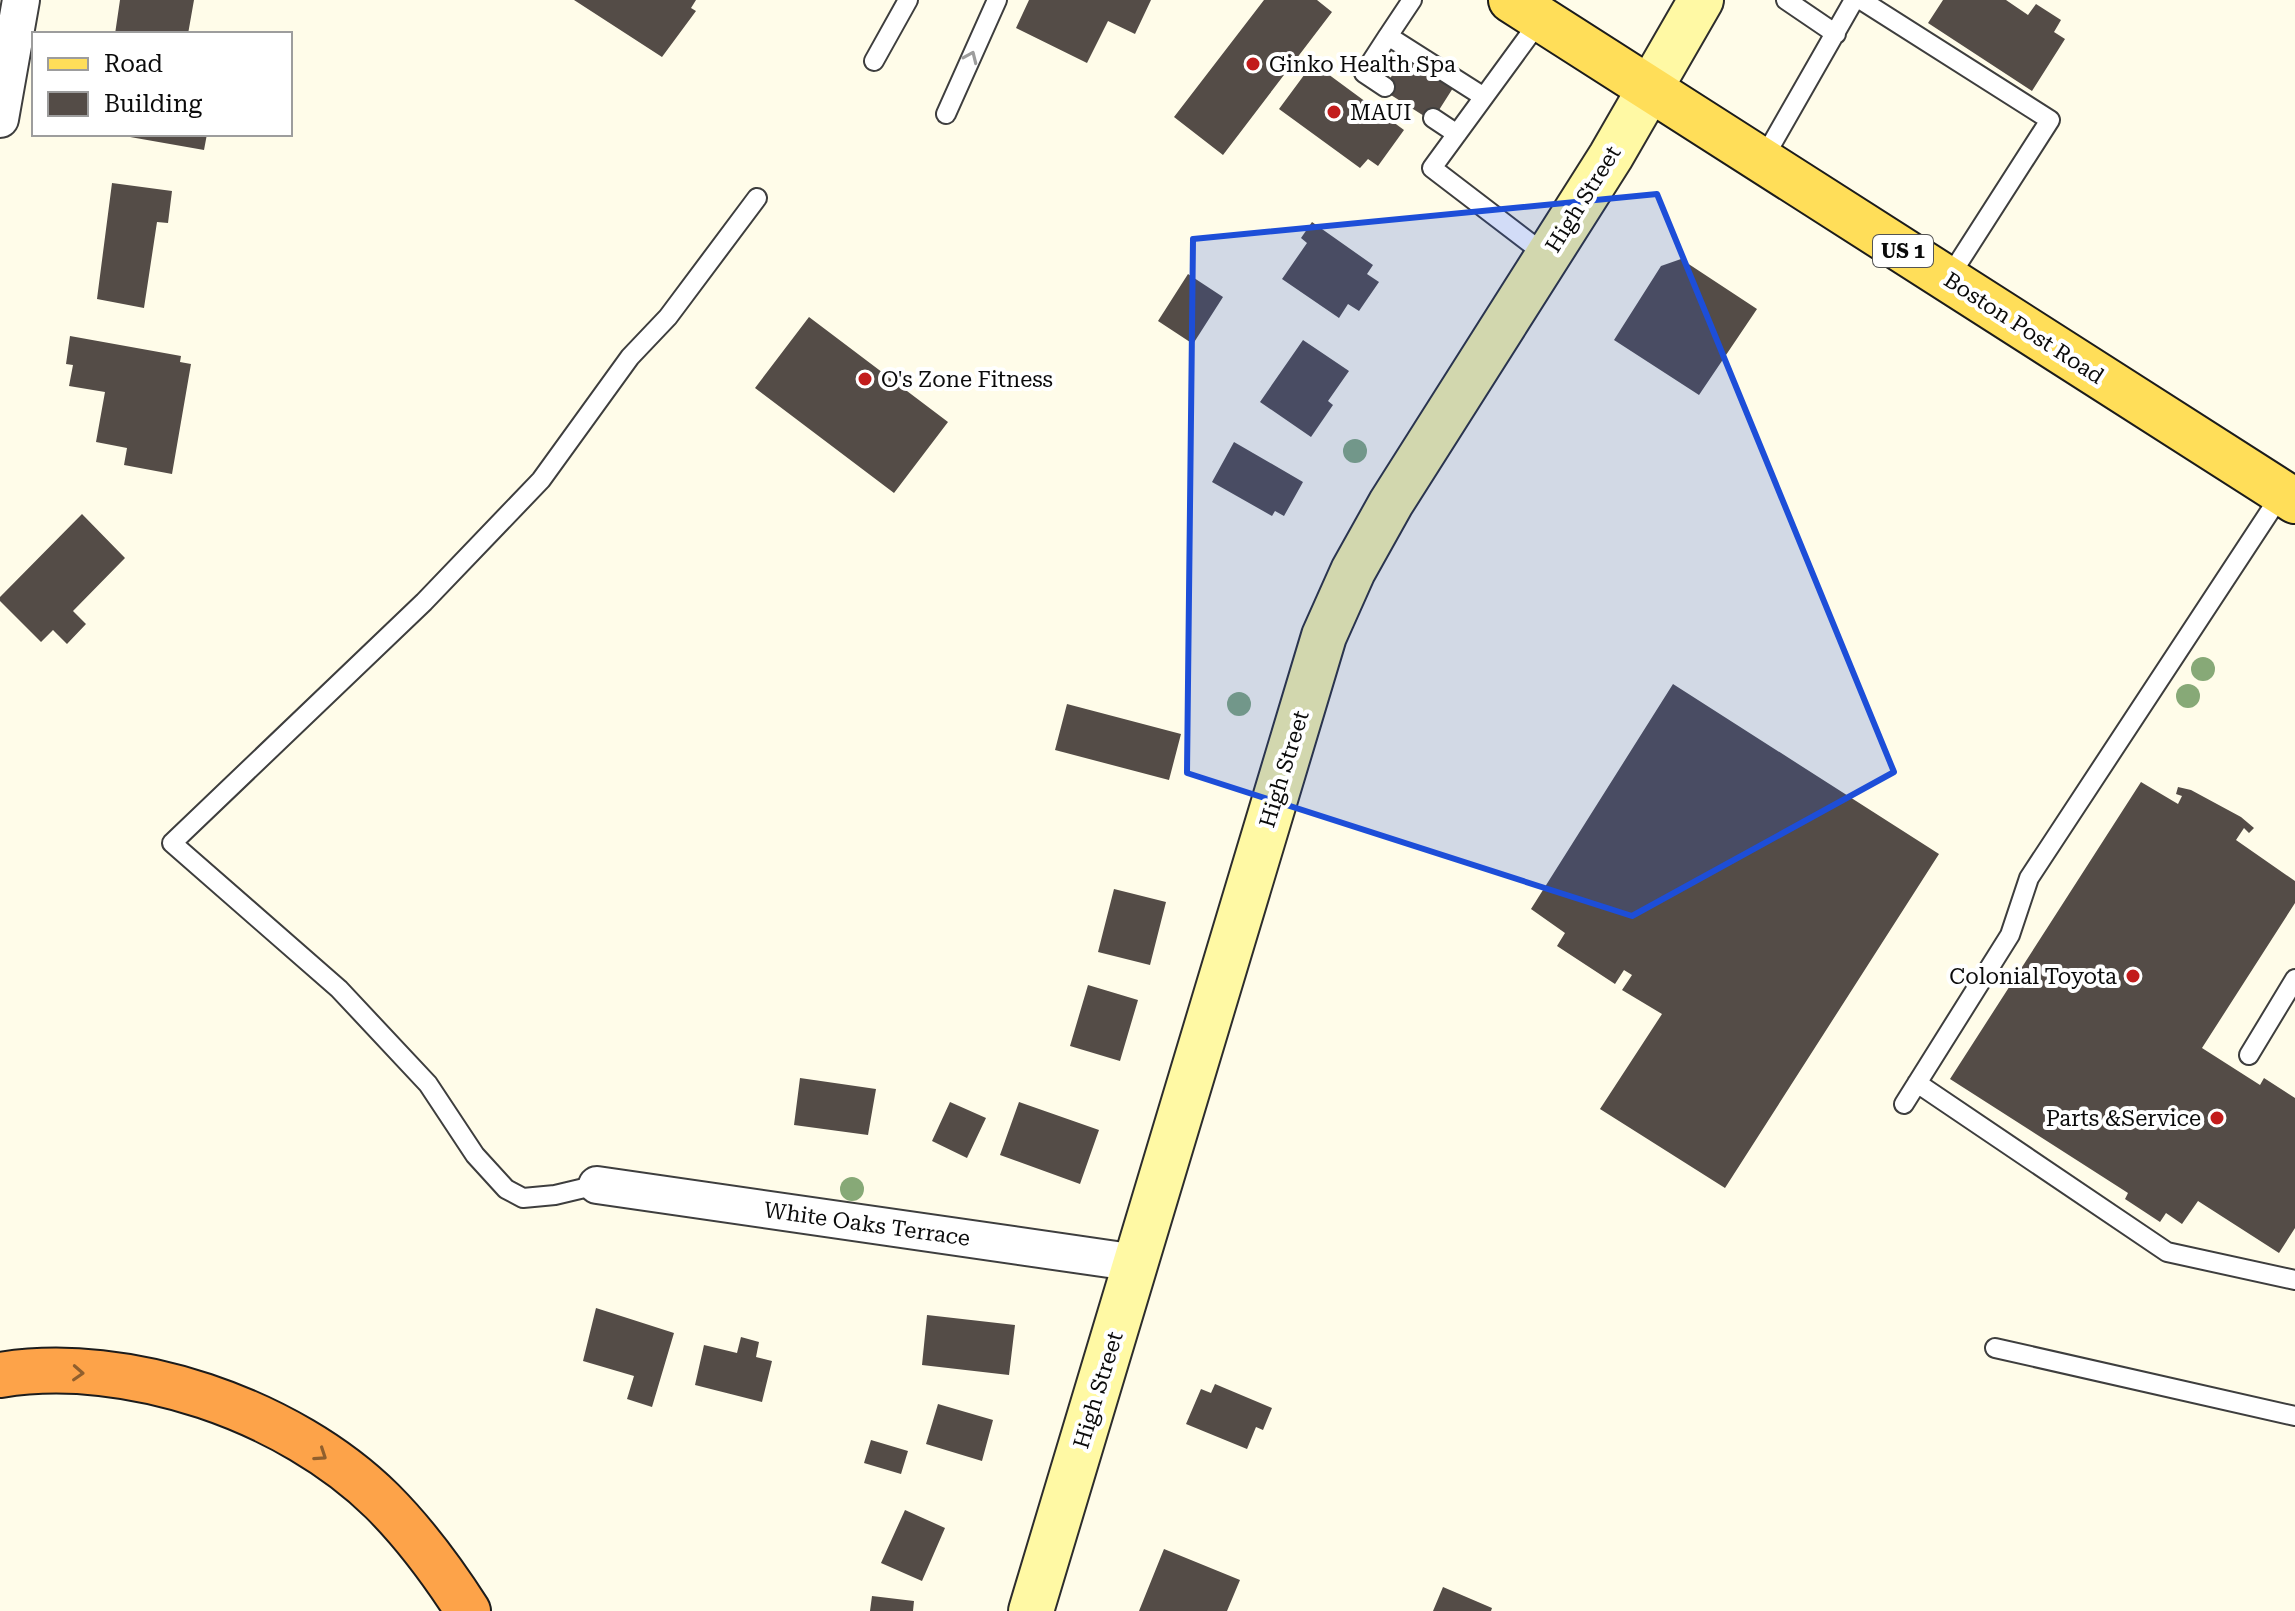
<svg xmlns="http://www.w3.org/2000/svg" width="2295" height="1611" font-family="'Roboto Serif',serif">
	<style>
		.building { fill: #544c47 }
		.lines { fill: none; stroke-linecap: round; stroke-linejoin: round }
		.service-casing { stroke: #3e3e3e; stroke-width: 22 }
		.minor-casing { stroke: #3e3e3e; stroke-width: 40 }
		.secondary-casing { stroke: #2d2d2d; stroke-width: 48 }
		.primary-casing { stroke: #1c1c1c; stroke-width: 48 }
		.motorway-casing { stroke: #1c1c1c; stroke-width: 48 }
		.service { stroke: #fff; stroke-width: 18 }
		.minor { stroke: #fff; stroke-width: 36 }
		.secondary { stroke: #fff9a4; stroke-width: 44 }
		.primary { stroke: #ffde59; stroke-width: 44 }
		.motorway { stroke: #fda349; stroke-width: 44 }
		.tree { fill: #87a977 }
		.oneway { stroke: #9d9d9d }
		.oneway2 { stroke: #905f2d }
		.marked { fill: #1d4ed8; fill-opacity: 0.2; stroke: #1d4ed8; stroke-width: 6; stroke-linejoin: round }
		.poi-dot { fill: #c21c1c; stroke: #fff; stroke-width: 3 }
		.labels { text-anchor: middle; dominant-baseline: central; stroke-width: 8; stroke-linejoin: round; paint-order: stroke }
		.shield { fill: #fff; stroke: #545454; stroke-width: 2 }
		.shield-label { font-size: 20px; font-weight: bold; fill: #0b0b0b }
		.poi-label { font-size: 22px; fill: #0b0b0b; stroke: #fff; text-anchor: start }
		.street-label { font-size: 22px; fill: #0b0b0b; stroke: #fff }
	</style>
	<rect width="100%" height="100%" fill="#fffce9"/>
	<!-- building -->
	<path class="building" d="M 120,0 L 194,0 L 188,34 L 115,34 Z
		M 574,0 L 696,0 L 691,8 L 696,11 L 662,57 Z
		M 1029,0 L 1151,0 L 1135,34 L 1108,21 L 1087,63 L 1016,28 Z
		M 1264,0 L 1317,0 L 1332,12 L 1223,155 L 1174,117 Z
		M 1943,0 L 2006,0 L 2028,15 L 2036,4 L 2061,20 L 2054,32 L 2065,39 L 2032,91 L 1928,23 Z
		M 1404,56 L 1453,88 L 1432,121 L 1383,90 Z
		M 1313,63 L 1404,130 L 1378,166 L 1368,159 L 1360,168 L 1279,109 Z
		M 113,134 L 207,134 L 204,150 Z
		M 112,183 L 172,191 L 168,223 L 157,222 L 144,308 L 97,299 Z
		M 1312,222 L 1373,265 L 1367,274 L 1379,282 L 1359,311 L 1348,304 L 1339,318 L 1282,279 L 1307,243 L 1301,238 Z
		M 1681,259 L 1757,309 L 1699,395 L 1614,340 L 1661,266 Z
		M 1188,274 L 1223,297 L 1193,344 L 1158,321 Z
		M 809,317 L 948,422 L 894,493 L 755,388 Z
		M 70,336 L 181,356 L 180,362 L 191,364 L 172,474 L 124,465 L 127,448 L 96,442 L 105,392 L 69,386 L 73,365 L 66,364 Z
		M 1303,340 L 1349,371 L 1328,401 L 1333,405 L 1311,437 L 1260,402 Z
		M 1234,442 L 1303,482 L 1284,516 L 1275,511 L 1272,516 L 1212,482 Z
		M 82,514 L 125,558 L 73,611 L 86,624 L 67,644 L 53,630 L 41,642 L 0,601 L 0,597 Z
		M 1673,684 L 1939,854 L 1725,1188 L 1600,1109 L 1662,1014 L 1622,990 L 1632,975 L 1624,970 L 1615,984 L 1557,946 L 1565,933 L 1531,909 Z
		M 1067,704 L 1181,734 L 1169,780 L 1055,750 Z
		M 2141,782 L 2178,804 L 2182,796 L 2176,794 L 2178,787 L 2191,790 L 2241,817 L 2254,828 L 2249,833 L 2244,828 L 2236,840 L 2295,881 L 2295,903 L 2202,1048 L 2260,1085 L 2264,1078 L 2295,1098 L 2295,1228 L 2279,1253 L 2198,1201 L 2182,1224 L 2166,1213 L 2160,1222 L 2125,1199 L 2128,1193 L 1950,1079 Z
		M 1114,889 L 1166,902 L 1150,965 L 1098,952 Z
		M 1088,985 L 1138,1000 L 1120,1061 L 1070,1046 Z
		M 800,1078 L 876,1089 L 868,1135 L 794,1125 Z
		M 950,1102 L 986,1118 L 967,1158 L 932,1141 Z
		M 1019,1102 L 1099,1130 L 1080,1184 L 1000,1155 Z
		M 596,1308 L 674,1333 L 652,1407 L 627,1399 L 634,1376 L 583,1361 Z
		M 927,1315 L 1015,1325 L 1009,1375 L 922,1365 Z
		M 741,1337 L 759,1342 L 756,1357 L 772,1361 L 762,1402 L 695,1385 L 704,1345 L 737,1353 Z
		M 1215,1384 L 1272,1408 L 1263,1430 L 1256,1427 L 1247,1449 L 1186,1424 L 1201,1389 L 1211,1393 Z
		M 938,1404 L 993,1420 L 982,1461 L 926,1444 Z
		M 871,1440 L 908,1451 L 901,1474 L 864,1463 Z
		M 905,1510 L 945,1528 L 922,1581 L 881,1563 Z
		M 1164,1549 L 1240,1580 L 1227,1611 L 1139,1611 Z
		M 1443,1587 L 1492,1608 L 1491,1611 L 1433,1611 Z
		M 872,1596 L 914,1601 L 913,1611 L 870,1611 Z"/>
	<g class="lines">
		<!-- service casing -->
		<g class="service-casing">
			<path id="service" d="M 1412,0 L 1388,36 L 1484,97
				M 1786,0 L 1836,34
				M 1861,0 L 2050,120 L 1948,279
				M 1541,19 L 1432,168 L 1547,256
				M 874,61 L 908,0
				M 1385,87 L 1364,73 L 1388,36
				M 946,114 L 997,0
				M 1433,118 L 1457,134
				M 1762,161 L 1854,0
				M 2249,1055 L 2295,979
				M 1917,1083 L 2167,1252 L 2295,1280
				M 1904,1104 L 2010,935 L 2029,878 L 2282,493
				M 597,1185 L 555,1195 L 523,1198 L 506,1189 L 475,1155 L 428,1084 L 339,989 L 172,843 L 424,602 L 541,480 L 630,357 L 668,317 L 757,198
				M 1995,1348 L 2295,1416"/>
		</g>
		<!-- minor casing -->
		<g class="minor-casing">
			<path id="minor" d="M 0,119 L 21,0
				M 597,1185 L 1137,1263"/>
		</g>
		<!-- secondary casing -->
		<g class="secondary-casing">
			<path id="secondary" d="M 1031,1611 L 1324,636 L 1353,571 L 1391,503 L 1611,156 L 1701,0"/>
		</g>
		<!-- primary casing -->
		<g class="primary-casing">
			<path id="primary" d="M 1511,0 L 2295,501"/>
		</g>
		<!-- motorway casing -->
		<g class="motorway-casing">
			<path id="motorway" d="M 0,1375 C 128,1354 290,1410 382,1501 C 415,1534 443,1572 468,1611"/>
		</g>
		<!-- service -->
		<use href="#service" class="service"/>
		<!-- minor -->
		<use href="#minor" class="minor"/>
		<!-- secondary -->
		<use href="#secondary" class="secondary"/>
		<!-- primary -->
		<use href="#primary" class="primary"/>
		<!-- motorway -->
		<use href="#motorway" class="motorway"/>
	</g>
	<!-- trees -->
	<g class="tree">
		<circle cx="1355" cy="451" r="12"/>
		<circle cx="2203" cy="669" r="12"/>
		<circle cx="2188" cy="696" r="12"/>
		<circle cx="1239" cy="704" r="12"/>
		<circle cx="852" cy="1189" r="12"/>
	</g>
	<!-- one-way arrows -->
	<defs><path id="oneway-chevron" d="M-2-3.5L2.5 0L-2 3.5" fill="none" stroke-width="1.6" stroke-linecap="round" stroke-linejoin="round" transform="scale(2)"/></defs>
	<use class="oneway" href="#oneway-chevron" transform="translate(971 57) rotate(-66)"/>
	<g class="oneway2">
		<use href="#oneway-chevron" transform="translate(78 1373) rotate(3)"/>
		<use href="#oneway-chevron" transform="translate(321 1455) rotate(34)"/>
	</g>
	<!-- marked area -->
	<path class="marked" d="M 1657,194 L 1894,772 L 1632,916 L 1187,773 L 1193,239 Z"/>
	<!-- markers -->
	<g class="poi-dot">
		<circle cx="1253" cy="64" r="8"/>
		<circle cx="1334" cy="112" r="8"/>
		<circle cx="865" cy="379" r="8"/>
		<circle cx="2133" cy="976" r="8"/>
		<circle cx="2217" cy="1118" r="8"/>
	</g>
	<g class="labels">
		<!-- shield labels -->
		<rect class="shield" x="1873" y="235" width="60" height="32" rx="6"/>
		<g class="shield-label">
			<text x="1903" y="251">US 1</text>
		</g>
		<!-- poi labels -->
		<g class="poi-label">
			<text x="1269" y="64">Ginko Health Spa</text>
			<text x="1350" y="112">MAUI</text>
			<text x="881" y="379">O's Zone Fitness</text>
			<text x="2117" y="976" text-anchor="end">Colonial Toyota</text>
			<text x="2201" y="1118" text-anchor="end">Parts &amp;Service</text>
		</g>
		<!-- street labels -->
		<g class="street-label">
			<text transform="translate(1583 199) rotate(-58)">High Street</text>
			<text transform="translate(2024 328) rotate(33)">Boston Post Road</text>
			<text transform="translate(1284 769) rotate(-73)">High Street</text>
			<text transform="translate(867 1224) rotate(8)">White Oaks Terrace</text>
			<text transform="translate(1098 1390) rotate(-73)">High Street</text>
		</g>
	</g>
	<!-- legend -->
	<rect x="32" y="32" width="260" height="104" fill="#ffffff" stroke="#9d9d9d" stroke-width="2"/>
	<rect x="48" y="58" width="40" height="12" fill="#ffde59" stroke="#9d9d9d" stroke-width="2"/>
	<text x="104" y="72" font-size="24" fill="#0b0b0b">Road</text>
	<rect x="48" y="92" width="40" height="24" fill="#544c47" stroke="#9d9d9d" stroke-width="2"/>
	<text x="104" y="112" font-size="24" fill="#0b0b0b">Building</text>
</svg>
